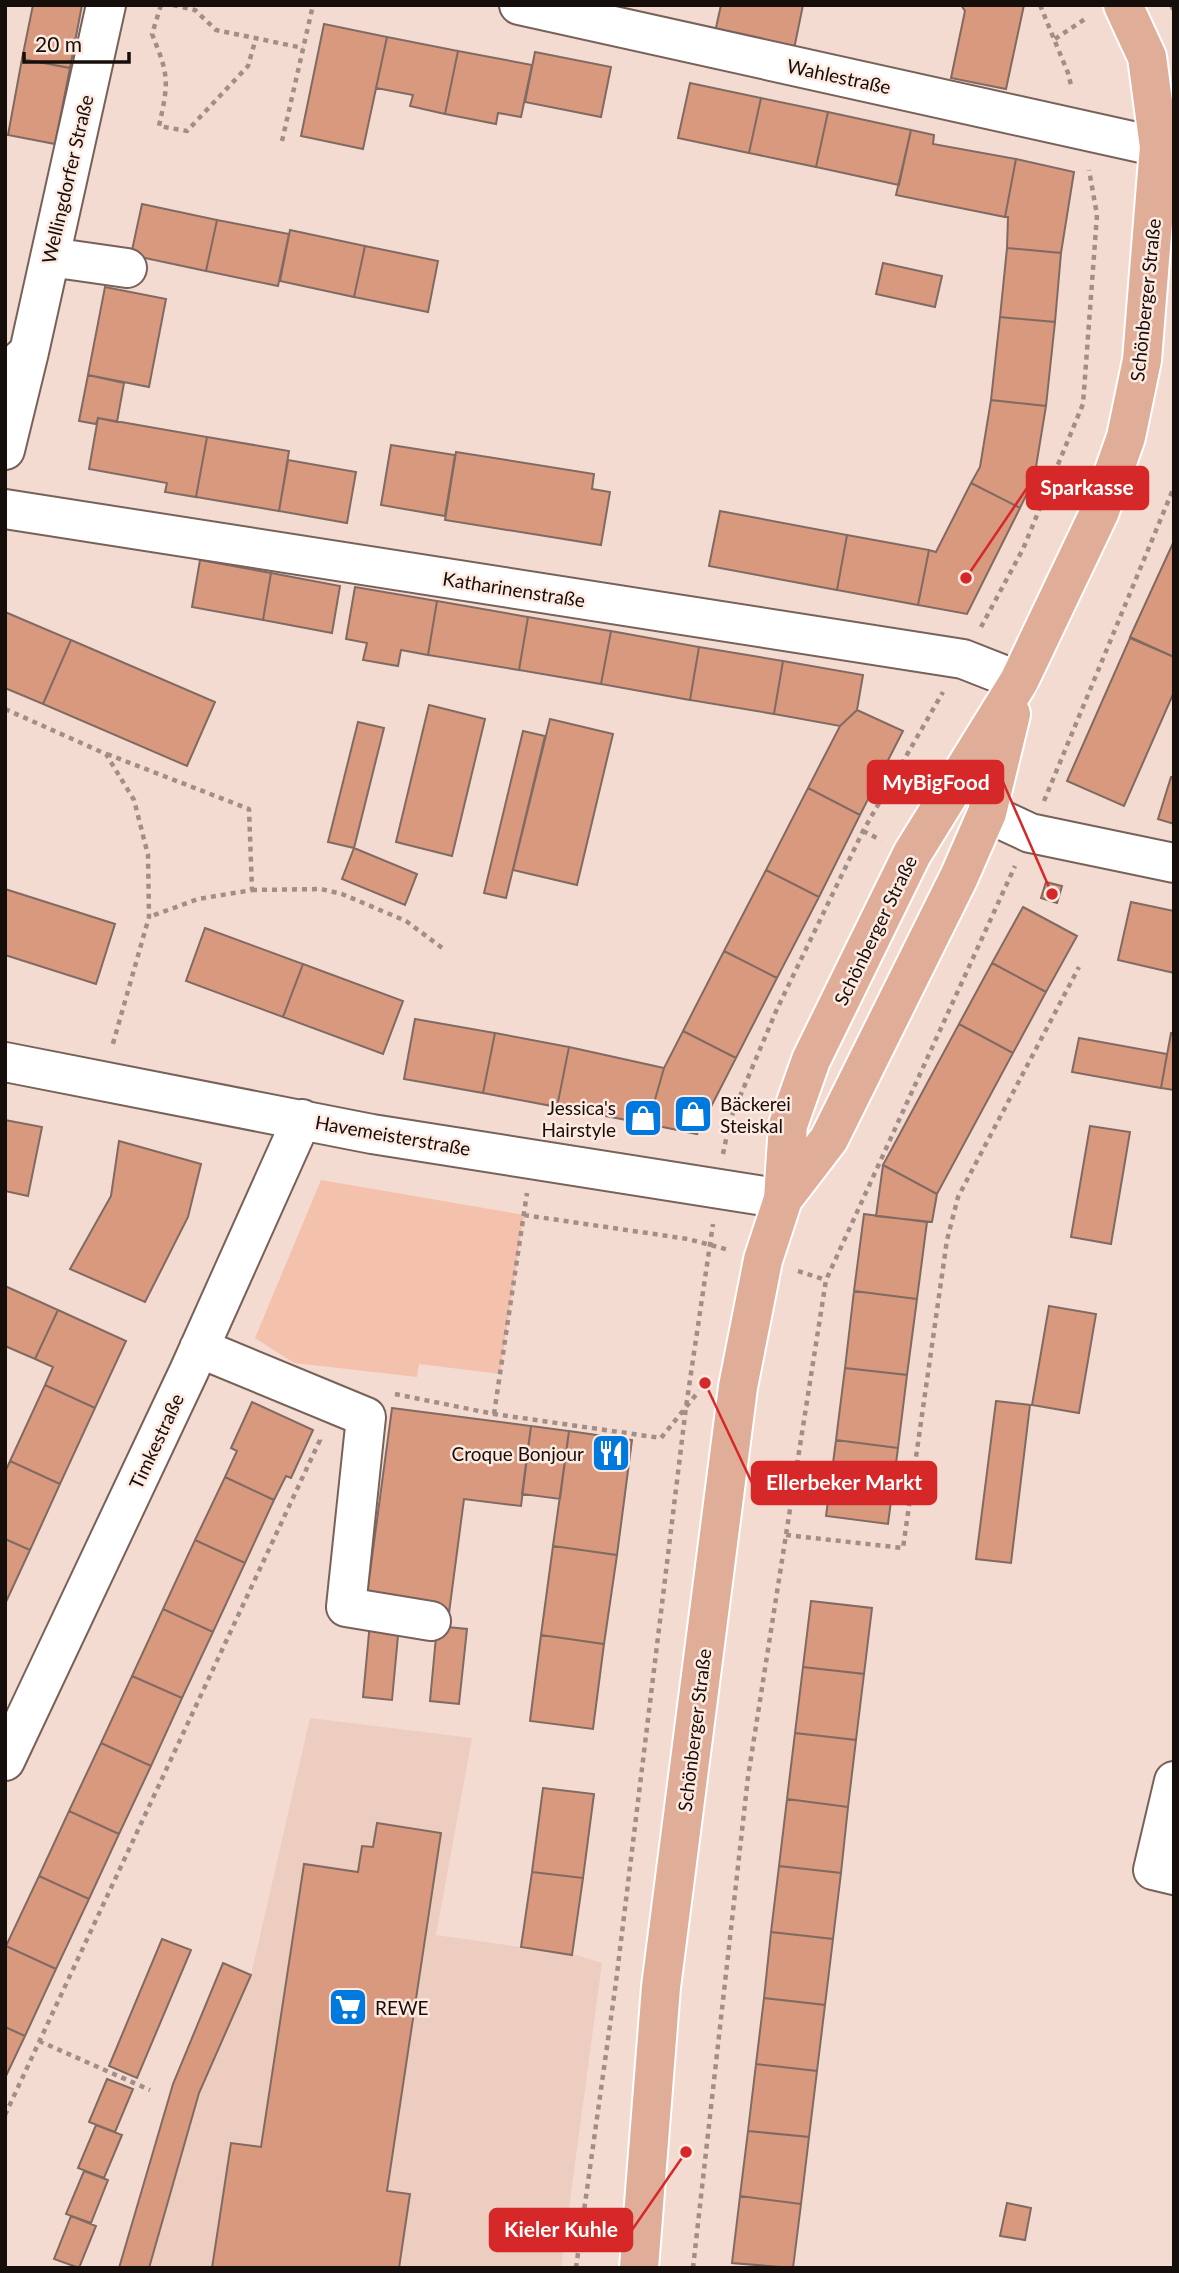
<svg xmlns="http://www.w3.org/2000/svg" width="1179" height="2273" font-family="Lato,sans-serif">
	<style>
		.built { fill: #edcdbf }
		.green { fill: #f4c1ac }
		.building { fill: #d8997f; stroke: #806a62; stroke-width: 2 }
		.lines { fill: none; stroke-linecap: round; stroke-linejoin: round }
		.minor-casing { stroke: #776159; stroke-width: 42 }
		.major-casing { stroke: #fff; stroke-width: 42 }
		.path { stroke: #a18e86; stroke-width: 4.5; stroke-dasharray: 5 5; stroke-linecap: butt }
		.minor { stroke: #fff; stroke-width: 38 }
		.major { stroke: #e0ad98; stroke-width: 38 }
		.labels { text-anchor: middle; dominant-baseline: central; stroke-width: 5; stroke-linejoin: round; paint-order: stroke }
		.street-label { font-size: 19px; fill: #160e0a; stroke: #feeae1 }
		.poi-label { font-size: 19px; fill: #160e0a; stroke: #feeae1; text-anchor: start }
		.leader { fill: none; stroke: #d62828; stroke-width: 2.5 }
		.callout-dot { fill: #d62828; stroke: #feeae1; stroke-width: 2.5 }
		.callout { fill: #d62828; stroke: #d62828; stroke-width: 2.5 }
		.callout-label { font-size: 21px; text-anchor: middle; font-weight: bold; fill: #fff }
	</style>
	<rect width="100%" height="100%" fill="#f4dbd1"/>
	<!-- built -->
	<path class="built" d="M 310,1718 L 472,1738 L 436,1935 L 576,1955 L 602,1963 L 561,2268 L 149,2268 L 199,2093 L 251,1975 Z"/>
	<!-- green -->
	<path class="green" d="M 321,1180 L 524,1215 L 500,1374 L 419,1364 L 417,1377 L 294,1363 L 255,1338 Z"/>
	<!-- building -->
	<path class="building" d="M 33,5 L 82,5 L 70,68 L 22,59 Z
		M 721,5 L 803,5 L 794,49 L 715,32 Z
		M 961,5 L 1024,5 L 1006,89 L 951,78 L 965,11 Z
		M 324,24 L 387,37 L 363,149 L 301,136 Z
		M 387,37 L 458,51 L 445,114 L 410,106 L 413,95 L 376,88 Z
		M 458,51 L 532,65 L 521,117 L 498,113 L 496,124 L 445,114 Z
		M 535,52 L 611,67 L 601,117 L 525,102 Z
		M 22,59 L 70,68 L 55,144 L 8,135 Z
		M 690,83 L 761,98 L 749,153 L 678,138 Z
		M 761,98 L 828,112 L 816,167 L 749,153 Z
		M 828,112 L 911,130 L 899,185 L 816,167 Z
		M 911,130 L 934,135 L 933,144 L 1016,159 L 1005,217 L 896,195 Z
		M 1016,159 L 1074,172 L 1061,253 L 1007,248 L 1008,217 L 1005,217 Z
		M 142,204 L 217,220 L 206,271 L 131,255 Z
		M 217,220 L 289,234 L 278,286 L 206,271 Z
		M 290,230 L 365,246 L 354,297 L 280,281 Z
		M 365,246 L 438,261 L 428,312 L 354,297 Z
		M 1007,248 L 1061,253 L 1055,322 L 1000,317 Z
		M 883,263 L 942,276 L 935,307 L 876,294 Z
		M 105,287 L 166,299 L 149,387 L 88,375 Z
		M 1000,317 L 1055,322 L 1046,406 L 991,400 Z
		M 88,375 L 124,383 L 117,422 L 98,418 L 96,424 L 79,421 Z
		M 991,400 L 1046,406 L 1034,479 L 1020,508 L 971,483 L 980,467 Z
		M 98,418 L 207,437 L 196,497 L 165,492 L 167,483 L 89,469 Z
		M 207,437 L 289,451 L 279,511 L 196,497 Z
		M 391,445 L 455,455 L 445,516 L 381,505 Z
		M 456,452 L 594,474 L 592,489 L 610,492 L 601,545 L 445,520 Z
		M 288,460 L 356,472 L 347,523 L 279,511 Z
		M 971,483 L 1020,508 L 967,614 L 918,605 L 929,550 L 936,552 Z
		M 720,511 L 847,535 L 837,590 L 709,566 Z
		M 847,535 L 929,550 L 918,605 L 837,590 Z
		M 1174,541 L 1174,657 L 1130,637 Z
		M 200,560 L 271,573 L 263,620 L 192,607 Z
		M 271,573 L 340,586 L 332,633 L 263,620 Z
		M 355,587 L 437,601 L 428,655 L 401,650 L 398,666 L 363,660 L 367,643 L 346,639 Z
		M 437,601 L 528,617 L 519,670 L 428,655 Z
		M 5,612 L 71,640 L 43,704 L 5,688 Z
		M 528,617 L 611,631 L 601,684 L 519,670 Z
		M 611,631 L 699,647 L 690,700 L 601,684 Z
		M 1130,638 L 1174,657 L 1174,692 L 1124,806 L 1067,781 Z
		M 71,640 L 215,702 L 187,766 L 43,704 Z
		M 699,647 L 783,661 L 774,714 L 690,700 Z
		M 783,661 L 863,675 L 857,710 L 840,726 L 774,714 Z
		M 429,705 L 485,719 L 452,856 L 396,842 Z
		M 857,710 L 903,731 L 860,815 L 808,788 L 840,726 Z
		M 550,719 L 613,734 L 577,885 L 513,870 Z
		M 358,722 L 384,728 L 354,848 L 328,842 Z
		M 523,731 L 545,736 L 506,898 L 484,893 Z
		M 1171,777 L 1174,778 L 1174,824 L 1158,819 Z
		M 808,788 L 860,815 L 819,897 L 766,870 Z
		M 354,848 L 417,874 L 405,905 L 342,879 Z
		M 766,870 L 819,897 L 777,978 L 724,951 Z
		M 1046,882 L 1062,886 L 1057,903 L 1041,898 Z
		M 5,889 L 115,924 L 96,984 L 5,955 Z
		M 1131,902 L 1174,911 L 1174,973 L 1118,960 Z
		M 1023,907 L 1077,936 L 1046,992 L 992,963 Z
		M 205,928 L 303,964 L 283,1017 L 186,981 Z
		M 724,951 L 777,978 L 736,1058 L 683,1031 Z
		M 992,963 L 1046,992 L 1013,1053 L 959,1024 Z
		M 303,964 L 403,1001 L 383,1054 L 283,1017 Z
		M 415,1019 L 495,1033 L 483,1093 L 404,1079 Z
		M 959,1024 L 1013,1053 L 937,1194 L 883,1165 Z
		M 683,1031 L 736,1058 L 697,1134 L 648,1124 L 664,1068 Z
		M 495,1033 L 569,1047 L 557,1107 L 483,1093 Z
		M 1171,1033 L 1174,1033 L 1174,1090 L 1161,1088 Z
		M 1079,1038 L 1167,1054 L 1161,1088 L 1072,1072 Z
		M 569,1047 L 664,1068 L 648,1124 L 557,1107 Z
		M 5,1120 L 42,1127 L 28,1196 L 5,1191 Z
		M 1090,1126 L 1130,1132 L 1111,1244 L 1071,1237 Z
		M 119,1141 L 201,1164 L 188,1217 L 145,1302 L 70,1269 L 111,1196 Z
		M 883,1165 L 937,1194 L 932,1222 L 876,1216 Z
		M 864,1214 L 927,1222 L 917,1299 L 854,1291 Z
		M 5,1286 L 58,1310 L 35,1359 L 5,1346 Z
		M 854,1291 L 917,1299 L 907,1375 L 845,1368 Z
		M 1049,1306 L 1096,1314 L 1079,1413 L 1032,1405 Z
		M 58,1310 L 126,1341 L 95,1408 L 45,1385 L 53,1367 L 35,1359 Z
		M 845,1368 L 907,1375 L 898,1448 L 836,1440 Z
		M 45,1385 L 95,1408 L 60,1484 L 10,1461 Z
		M 996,1401 L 1030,1405 L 1011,1563 L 976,1559 Z
		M 252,1402 L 313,1430 L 291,1478 L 286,1476 L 274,1500 L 225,1477 L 237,1451 L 231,1448 Z
		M 392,1408 L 531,1426 L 521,1506 L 464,1499 L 449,1613 L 366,1602 Z
		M 531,1426 L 569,1431 L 560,1499 L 522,1494 Z
		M 569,1431 L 632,1440 L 617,1555 L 553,1546 Z
		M 836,1440 L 898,1448 L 888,1524 L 826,1516 Z
		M 10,1461 L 60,1484 L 30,1550 L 5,1539 L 5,1472 Z
		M 225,1477 L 274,1500 L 245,1563 L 195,1540 Z
		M 5,1539 L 30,1550 L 5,1604 Z
		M 195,1540 L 245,1563 L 213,1632 L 163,1609 Z
		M 553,1546 L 617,1555 L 604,1644 L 541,1635 Z
		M 811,1601 L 872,1608 L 864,1674 L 803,1667 Z
		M 163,1609 L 213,1632 L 182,1698 L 132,1676 Z
		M 370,1622 L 399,1625 L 392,1700 L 363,1697 Z
		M 437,1626 L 467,1629 L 459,1704 L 430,1701 Z
		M 541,1635 L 604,1644 L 593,1729 L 530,1721 Z
		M 803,1667 L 864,1674 L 856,1740 L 795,1733 Z
		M 132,1676 L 182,1698 L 151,1766 L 101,1743 Z
		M 795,1733 L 856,1740 L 848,1807 L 787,1799 Z
		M 101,1743 L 151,1766 L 119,1834 L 69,1811 Z
		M 543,1788 L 594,1794 L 583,1878 L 532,1872 Z
		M 787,1799 L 848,1807 L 841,1873 L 779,1866 Z
		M 69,1811 L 119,1834 L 89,1899 L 39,1876 Z
		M 377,1823 L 441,1833 L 387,2191 L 410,2194 L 399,2268 L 212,2268 L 231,2143 L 261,2147 L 304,1864 L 358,1872 L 362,1846 L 373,1847 Z
		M 779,1866 L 841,1873 L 833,1939 L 771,1932 Z
		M 532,1872 L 583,1878 L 572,1955 L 521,1947 Z
		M 39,1876 L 89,1899 L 56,1969 L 6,1946 Z
		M 771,1932 L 833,1939 L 825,2005 L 764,1998 Z
		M 162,1939 L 191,1950 L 137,2078 L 109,2066 Z
		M 6,1946 L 56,1969 L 25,2036 L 5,2027 Z
		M 223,1963 L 251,1975 L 199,2093 L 149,2268 L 119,2268 L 173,2084 Z
		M 764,1998 L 825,2005 L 817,2071 L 756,2064 Z
		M 5,2027 L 25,2036 L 5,2078 Z
		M 756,2064 L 817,2071 L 809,2137 L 748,2131 Z
		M 107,2079 L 133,2089 L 115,2132 L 89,2122 Z
		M 96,2125 L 122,2135 L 104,2178 L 78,2168 Z
		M 748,2131 L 809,2137 L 801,2204 L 740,2196 Z
		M 84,2171 L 108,2180 L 91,2223 L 66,2214 Z
		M 740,2196 L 801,2204 L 793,2268 L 732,2263 Z
		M 1007,2203 L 1031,2208 L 1025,2240 L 1000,2236 Z
		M 71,2216 L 96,2226 L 79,2268 L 54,2259 Z"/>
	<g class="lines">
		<!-- minor casing -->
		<g class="minor-casing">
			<path id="minor" d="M 519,5 L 1159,147
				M 50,257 L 127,268
				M 5,374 L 29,352 L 106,5
				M 5,450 L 29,352
				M 5,509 L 963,659 L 1019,681
				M 987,813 L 1030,833 L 1174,863
				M 5,1062 L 372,1134 L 783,1199
				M 199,1348 L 366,1417 L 346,1607 L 431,1621
				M 5,1761 L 189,1371 L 302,1119
				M 1174,1781 L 1153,1870 L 1174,1875"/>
		</g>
		<!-- major casing -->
		<g class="major-casing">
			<path id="major" d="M 783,1199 L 829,1139 L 959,877 L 987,813 L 1011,714
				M 639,2268 L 661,1987 L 738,1387 L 763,1260 L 783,1199 L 788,1125 L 811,1060 L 912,854 L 1019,681 L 1100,511 L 1126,437 L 1142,360 L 1159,147 L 1147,57 L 1123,5"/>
		</g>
		<!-- path -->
		<path class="path" d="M 161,5 L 152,34 C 169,76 169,81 159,126 L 187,131 L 248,66 L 256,38
			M 173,5 L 195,10 L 216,30 L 303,48
			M 1040,5 L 1068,73 L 1072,89
			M 1171,5 L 1174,11
			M 1055,39 L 1088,17
			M 282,141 L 313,5
			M 981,627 L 1023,549 L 1083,404 L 1097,215 L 1089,170
			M 5,709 L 106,754 L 134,800 L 148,855 L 149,917 L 112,1047
			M 107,754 L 249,809 L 252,890 L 198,899 L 149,917
			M 1044,801 L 1174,487
			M 863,831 L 881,840
			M 252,890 L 321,889 L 342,894 L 406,921 L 445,950
			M 723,1154 L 730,1120 L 777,1009 L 863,831 L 943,692
			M 524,1215 L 688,1239 L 729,1250
			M 798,1271 L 826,1280
			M 395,1394 L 494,1414 L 661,1438 L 699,1391
			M 494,1414 L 527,1193
			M 786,1535 L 903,1548 L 947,1240 L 958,1197 L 1079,967
			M 39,2041 L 150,2090
			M 5,2115 L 320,1440 L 319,1437
			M 576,2268 L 616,1982 L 686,1407 L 713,1224
			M 693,2268 L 748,1777 L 826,1280 L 1015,866"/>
		<!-- minor -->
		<use href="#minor" class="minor"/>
		<!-- major -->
		<use href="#major" class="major"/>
	</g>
	<!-- icons -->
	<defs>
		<g id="shop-square" transform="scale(2.0125)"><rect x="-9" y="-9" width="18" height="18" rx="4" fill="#0079df" stroke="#feeae1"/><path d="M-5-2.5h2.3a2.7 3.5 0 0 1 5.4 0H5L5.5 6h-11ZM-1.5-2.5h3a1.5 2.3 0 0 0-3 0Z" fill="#fff"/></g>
		<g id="restaurant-square" transform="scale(2.0125)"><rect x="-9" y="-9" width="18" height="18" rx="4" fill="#0079df" stroke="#feeae1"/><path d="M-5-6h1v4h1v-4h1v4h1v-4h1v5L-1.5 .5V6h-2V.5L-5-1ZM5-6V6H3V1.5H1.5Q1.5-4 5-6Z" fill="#fff"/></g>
		<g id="supermarket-square" transform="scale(2.0125)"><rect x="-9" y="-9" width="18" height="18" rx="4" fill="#0079df" stroke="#feeae1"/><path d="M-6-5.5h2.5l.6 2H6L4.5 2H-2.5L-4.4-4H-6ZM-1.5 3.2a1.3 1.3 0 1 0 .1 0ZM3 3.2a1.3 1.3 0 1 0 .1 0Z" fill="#fff"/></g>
	</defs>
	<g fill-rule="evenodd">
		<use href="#shop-square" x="693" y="1114"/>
		<use href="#shop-square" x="643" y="1118"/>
		<use href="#restaurant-square" x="611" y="1453"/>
		<use href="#supermarket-square" x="348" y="2007"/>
	</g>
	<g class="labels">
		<!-- street labels -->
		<g class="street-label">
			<text transform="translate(839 76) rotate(12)">Wahlestraße</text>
			<text transform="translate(67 179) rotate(-77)">Wellingdorfer Straße</text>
			<text transform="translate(1145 300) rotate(-84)">Schönberger Straße</text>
			<text transform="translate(514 589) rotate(9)">Katharinenstraße</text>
			<text transform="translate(875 930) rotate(-64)">Schönberger Straße</text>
			<text transform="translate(393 1135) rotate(10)">Havemeisterstraße</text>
			<text transform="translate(156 1441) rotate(-65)">Timkestraße</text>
			<text transform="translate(694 1730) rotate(-83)">Schönberger Straße</text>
		</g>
		<!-- poi labels -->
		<g class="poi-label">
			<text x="720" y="1103">Bäckerei<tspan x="720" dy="22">Steiskal</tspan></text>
			<text x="616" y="1107" text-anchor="end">Jessica's<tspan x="616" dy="22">Hairstyle</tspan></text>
			<text x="584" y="1453" text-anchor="end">Croque Bonjour</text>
			<text x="375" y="2007">REWE</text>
		</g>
	</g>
	<!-- callouts -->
	<path class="leader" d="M966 578L1027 488M1052 894L1003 782M705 1383L752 1483M686 2152L632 2230"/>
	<g class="callout-dot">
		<circle cx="966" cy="578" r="7"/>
		<circle cx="1052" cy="894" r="7"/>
		<circle cx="705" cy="1383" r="7"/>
		<circle cx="686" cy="2152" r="7"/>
	</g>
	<g class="callout">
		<rect x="1027" y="467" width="121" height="42" rx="7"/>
		<rect x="868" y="761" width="135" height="42" rx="7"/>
		<rect x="752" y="1462" width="184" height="42" rx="7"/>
		<rect x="490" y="2209" width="142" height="42" rx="7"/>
	</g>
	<g class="callout-label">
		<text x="1087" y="495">Sparkasse</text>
		<text x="936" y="790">MyBigFood</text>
		<text x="844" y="1490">Ellerbeker Markt</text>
		<text x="561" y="2237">Kieler Kuhle</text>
	</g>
	<!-- border -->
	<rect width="1179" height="2273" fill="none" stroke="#160e0a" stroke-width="14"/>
	<!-- scale -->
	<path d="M24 52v10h105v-10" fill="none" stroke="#160e0a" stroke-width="3.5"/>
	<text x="35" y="52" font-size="21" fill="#160e0a" stroke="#feeae1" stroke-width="5" paint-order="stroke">20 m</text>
</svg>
